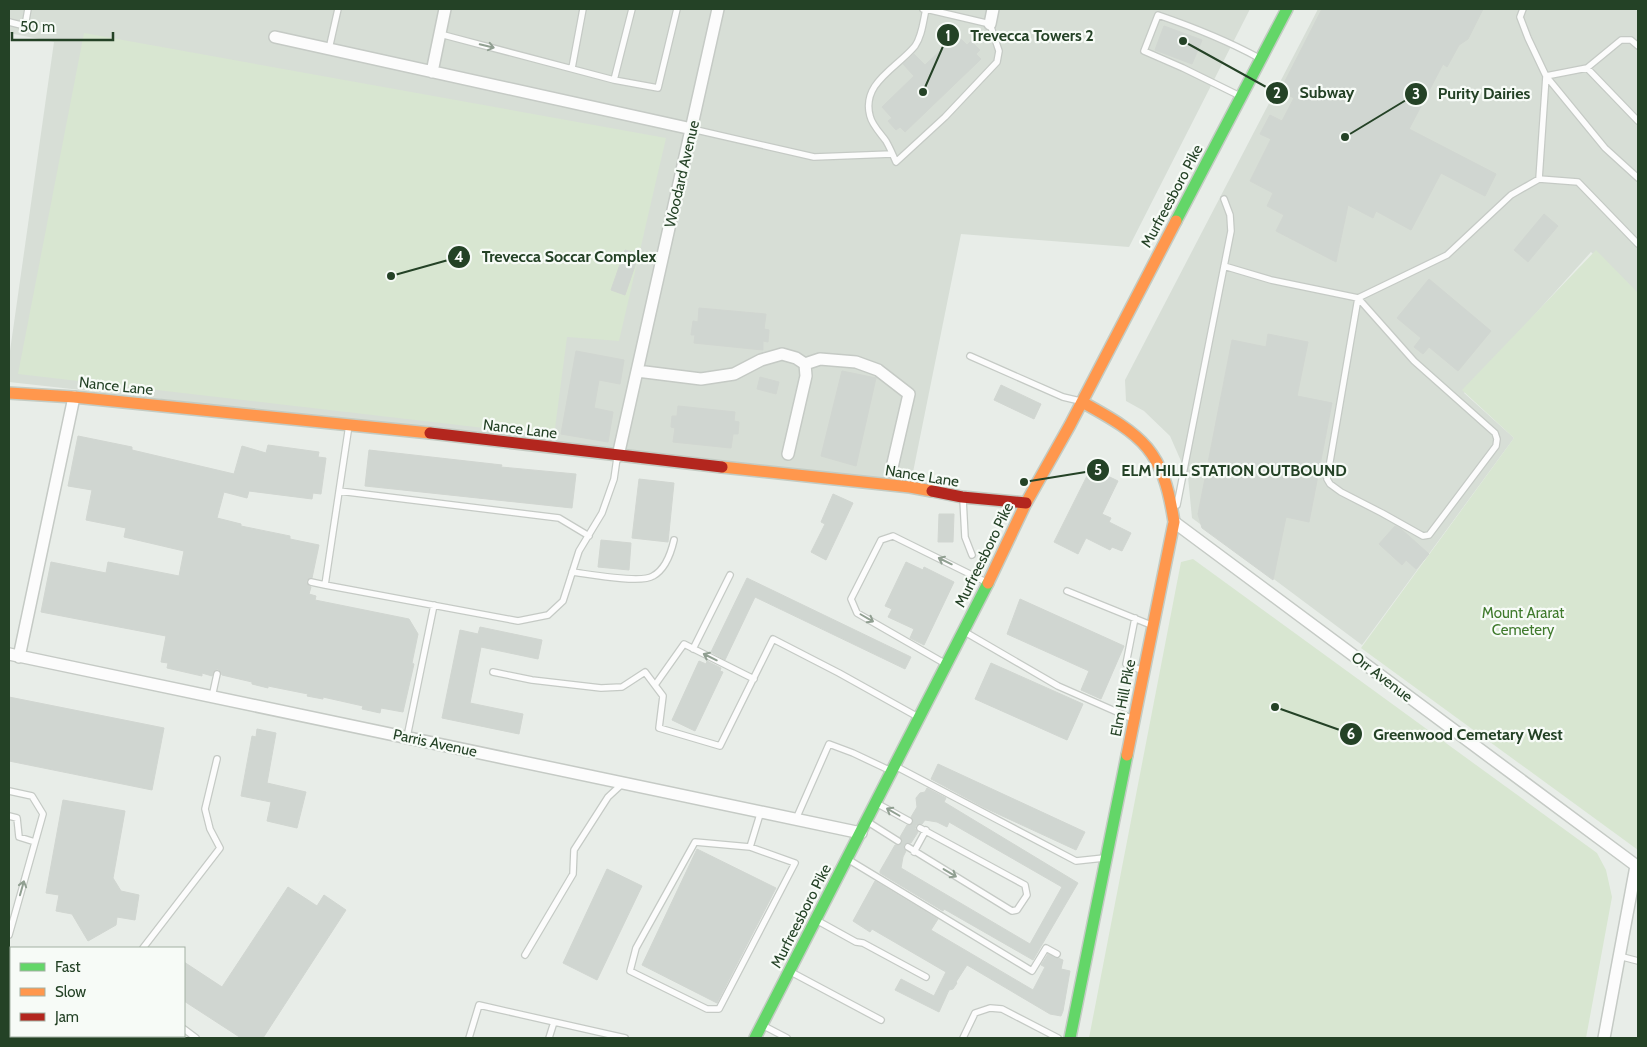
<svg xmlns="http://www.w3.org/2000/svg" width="1647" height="1047" font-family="Cabin,sans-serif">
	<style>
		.built { fill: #d7ded6 }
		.green { fill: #d8e6d1 }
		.building { fill: #d0d6d1; stroke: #d1d6d1; fill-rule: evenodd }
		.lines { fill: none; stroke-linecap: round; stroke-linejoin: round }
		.lane-casing { stroke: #c5cac5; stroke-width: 8 }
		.street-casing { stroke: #c5cac5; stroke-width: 14 }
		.fast-casing { stroke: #c3cbc3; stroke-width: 14 }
		.slow-casing { stroke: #c3cbc3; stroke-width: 14 }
		.jam-casing { stroke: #c3cbc3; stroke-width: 14 }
		.lane { stroke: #fcfcfc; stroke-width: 5.5 }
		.street { stroke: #fcfcfc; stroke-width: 11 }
		.fast { stroke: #63d668; stroke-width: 11 }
		.slow { stroke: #ff974d; stroke-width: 11 }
		.jam { stroke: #b3261e; stroke-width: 11 }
		.oneway { stroke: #909f91 }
		.labels { text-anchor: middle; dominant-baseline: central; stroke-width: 4.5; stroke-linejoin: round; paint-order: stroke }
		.street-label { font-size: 15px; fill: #244226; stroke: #f7fbf7 }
		.park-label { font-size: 15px; fill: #407a2d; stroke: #f7fbf7 }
		.leader { fill: none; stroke: #244226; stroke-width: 2 }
		.callout-dot { fill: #244226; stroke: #f7fbf7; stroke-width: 2 }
		.mark-label { font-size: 15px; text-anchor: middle; font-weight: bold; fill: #fff }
		.callout-label { font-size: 16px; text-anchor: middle; font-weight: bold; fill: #244226; stroke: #f7fbf7; stroke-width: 4.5; stroke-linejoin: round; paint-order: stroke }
	</style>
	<rect width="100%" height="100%" fill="#e8ede8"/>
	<!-- built -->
	<path class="built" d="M 9,9 L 1250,9 L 1129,247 L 961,234 L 910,487 L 603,448 L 9,382 L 9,358 L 54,42 L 9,33 Z
		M 1318,9 L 1638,9 L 1638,299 L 1591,252 L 1464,393 L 1514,438 L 1362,645 L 1192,518 L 1188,477 L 1170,436 L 1144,411 L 1126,401 L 1125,380 Z"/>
	<!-- green -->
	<path class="green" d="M 84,33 L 666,138 L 619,341 L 567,337 L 554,436 L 18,374 Z
		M 1596,250 L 1638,293 L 1638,850 L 1361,648 L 1514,438 L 1462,390 Z
		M 1193,559 L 1597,853 L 1606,870 L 1612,897 L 1586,1038 L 1089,1038 L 1181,562 Z"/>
	<!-- building -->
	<path class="building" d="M 1322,9 L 1483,9 L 1468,39 L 1459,45 L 1447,67 L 1443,64 L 1409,129 L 1496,174 L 1485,196 L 1441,173 L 1411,230 L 1376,211 L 1373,218 L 1348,205 L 1336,262 L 1276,231 L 1284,215 L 1267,206 L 1273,193 L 1250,181 L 1271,139 L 1260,134 L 1270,115 L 1282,121 L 1294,98 L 1280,91 Z
		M 1164,26 L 1202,40 L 1192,64 L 1155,50 Z
		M 957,35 L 967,45 L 971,41 L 980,50 L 976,54 L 981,59 L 905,132 L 900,127 L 896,130 L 888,121 L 892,118 L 882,107 L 914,76 L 903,64 L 914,54 L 925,65 Z
		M 1544,214 L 1558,226 L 1528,262 L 1514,250 Z
		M 625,250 L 639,254 L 625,295 L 611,290 Z
		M 1429,279 L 1491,331 L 1458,371 L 1429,347 L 1423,354 L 1414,347 L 1421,338 L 1397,318 Z
		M 699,308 L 766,314 L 764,329 L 769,330 L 768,342 L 763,341 L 763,350 L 694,343 L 695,335 L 691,335 L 693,321 L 698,322 Z
		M 1268,334 L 1308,342 L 1297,396 L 1332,403 L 1309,522 L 1286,517 L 1273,580 L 1202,528 L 1198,514 L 1232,340 L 1266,347 Z
		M 576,351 L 624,360 L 620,384 L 599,380 L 594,408 L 613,412 L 608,442 L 561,434 Z
		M 842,371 L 876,378 L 856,466 L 821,456 Z
		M 760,377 L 779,382 L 776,394 L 757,389 Z
		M 1001,385 L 1041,404 L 1034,419 L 994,400 Z
		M 678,406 L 735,412 L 734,421 L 739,422 L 738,434 L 733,434 L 731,448 L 673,442 L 675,428 L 671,427 L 672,416 L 677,416 Z
		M 78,436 L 132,447 L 132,450 L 234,474 L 242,446 L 266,453 L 268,445 L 319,452 L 318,457 L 326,458 L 321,494 L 313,493 L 312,499 L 249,491 L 247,498 L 224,492 L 217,518 L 241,524 L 241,526 L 290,536 L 290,539 L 319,545 L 312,578 L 308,579 L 306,582 L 308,585 L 311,587 L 309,594 L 316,596 L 315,600 L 409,619 L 418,634 L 412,663 L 414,664 L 403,712 L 381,708 L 380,713 L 362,709 L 363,706 L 323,697 L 323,699 L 307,696 L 308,694 L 268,686 L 268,688 L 252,684 L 252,682 L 222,675 L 220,671 L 218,669 L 214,671 L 212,676 L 202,673 L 202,676 L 167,668 L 168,663 L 161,662 L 166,636 L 41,612 L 51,562 L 106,573 L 108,562 L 179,576 L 184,551 L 124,537 L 126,528 L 86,520 L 92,490 L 68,486 Z
		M 369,450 L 502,465 L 501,467 L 576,474 L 572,508 L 365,486 Z
		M 1091,468 L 1118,481 L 1102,514 L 1111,518 L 1109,522 L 1131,533 L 1122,551 L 1112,547 L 1110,550 L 1086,538 L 1078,554 L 1054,542 Z
		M 639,479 L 674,483 L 668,542 L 632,538 Z
		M 833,494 L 853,503 L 826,560 L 811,552 L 825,524 L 821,522 Z
		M 939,514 L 954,514 L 953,542 L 938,542 Z
		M 1395,526 L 1401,529 L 1429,554 L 1416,569 L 1406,560 L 1402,565 L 1379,544 Z
		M 601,540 L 631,543 L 629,570 L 598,567 Z
		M 906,562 L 923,570 L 924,567 L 954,582 L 924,645 L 910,638 L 914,629 L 888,617 L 892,609 L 885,606 Z
		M 747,578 L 911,657 L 905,669 L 755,597 L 725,660 L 711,652 Z
		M 1020,599 L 1124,646 L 1101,699 L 1081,690 L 1089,671 L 1007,634 Z
		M 480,627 L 542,640 L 538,659 L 481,647 L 470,703 L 523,714 L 519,734 L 442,718 L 460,630 L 478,634 Z
		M 699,661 L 706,664 L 707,661 L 721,668 L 720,671 L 723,672 L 695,731 L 672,720 Z
		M 991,663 L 1083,704 L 1067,740 L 975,699 Z
		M 9,697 L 164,728 L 152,790 L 9,761 Z
		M 257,729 L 276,733 L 267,783 L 306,792 L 297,828 L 267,821 L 271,802 L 241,796 L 252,736 L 256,737 Z
		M 938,764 L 1085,832 L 1076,850 L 985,808 L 931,779 Z
		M 927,788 L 946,798 L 944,802 L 1078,883 L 1033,960 L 944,909 L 943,911 L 880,873 L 880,871 L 895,845 L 900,845 L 902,843 L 902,839 L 900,837 L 907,825 L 911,825 L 913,823 L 911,817 L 917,807 L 916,798 L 920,793 L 925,792 ZM 925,820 L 937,822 L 947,827 L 949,822 L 1062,887 L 1030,944 L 901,868 L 903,857 L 906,851 L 904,849 L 904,845 L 906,843 L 911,843 L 918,832 L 915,829 L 916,825 L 922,824 Z
		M 63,800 L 125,811 L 113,878 L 121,891 L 139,895 L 135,920 L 117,917 L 116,925 L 88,941 L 72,914 L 56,911 L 59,895 L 46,893 Z
		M 697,849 L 776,888 L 717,1003 L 642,965 Z
		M 607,869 L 642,886 L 597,980 L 563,963 Z
		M 875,881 L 938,919 L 931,930 L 1033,990 L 1045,967 L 1041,965 L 1048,954 L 1063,960 L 1061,969 L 1070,971 L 1063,1011 L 1061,1016 L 1050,1014 L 967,965 L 956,982 L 957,983 L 953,989 L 949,990 L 939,1012 L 895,990 L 901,979 L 934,996 L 946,972 L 872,929 L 870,932 L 853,921 Z
		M 288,887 L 317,906 L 324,895 L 346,910 L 263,1038 L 241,1038 L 184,1001 L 184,962 L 222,987 Z"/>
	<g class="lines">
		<!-- lane casing -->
		<g class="lane-casing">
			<path id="lane" d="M 923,9 L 926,9 L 990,24 L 999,51 L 997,62 L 945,117 L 896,162 C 893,155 890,148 886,141 C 881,134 872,125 870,116 C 861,83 897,68 915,46 C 922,36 923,22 926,9
				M 1523,9 L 1520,17 L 1528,38 L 1546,76 L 1605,148 L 1638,178
				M 9,22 L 25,26 L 28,9
				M 440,34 L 614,80 L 658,88 L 677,9
				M 329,49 L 338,9
				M 572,68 L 583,9
				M 1587,68 L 1638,121
				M 614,80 L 632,9
				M 1240,96 L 1183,68 L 1144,51 L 1158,15 C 1193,27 1226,40 1259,58
				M 692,129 L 814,157 L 892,154
				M 1539,179 L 1546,76 L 1587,68 L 1621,40 L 1631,40 L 1638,46
				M 1224,266 L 1271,280 L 1358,298 L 1447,255 L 1511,195 L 1539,179 L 1578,182 L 1638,244
				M 1358,298 L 1414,361 L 1495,433 L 1497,439 L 1496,446 L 1429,535 L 1423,536 L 1382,513 L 1341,492 L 1330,484 L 1327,479 Z
				M 970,356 L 1063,397 L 1080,401
				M 349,425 L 325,585 L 518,621 L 548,615 L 563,601 L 579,551 L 602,513 L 614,479 L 617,458
				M 339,491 L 559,518 L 589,536
				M 963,499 L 965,537 L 972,555
				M 1177,505 L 1231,231 L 1230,215 L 1224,199
				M 572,572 C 588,574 641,584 653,576 C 666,569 671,553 674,540
				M 311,582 L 325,585
				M 1067,591 L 1151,625
				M 1135,618 L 1126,664 L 1143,671
				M 965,632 L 1058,686 L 1133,719
				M 693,649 L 730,575
				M 944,663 L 857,613 L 851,599 L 881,540 L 893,536 L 986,582
				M 493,672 L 532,680 L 601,688 L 622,687 L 645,672 L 663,696 L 659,728 L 720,746 L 773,639 L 839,673 L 918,717
				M 655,685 L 684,644 L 754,679
				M 212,697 L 217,674
				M 407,737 L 434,605
				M 897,767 L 1076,861 L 1104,858
				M 9,791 L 32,796 L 43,814 L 9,935
				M 878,804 L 909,821
				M 9,816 L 17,818 L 19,837 L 35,842
				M 796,819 L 829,744 L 853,753 L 889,770
				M 868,822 L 898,841
				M 750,847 L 695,842 L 636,948 L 630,971 L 707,1009 L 719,1009 L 795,863 L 750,847 L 761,811
				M 908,847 L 1012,911 L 1017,910 L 1027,895 L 1025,885 L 920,828
				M 914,852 L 926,830
				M 849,860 L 1032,971 L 1046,948 L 1057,954
				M 818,921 L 856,942 L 863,943 L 926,977
				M 143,948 L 220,848 L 210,829 L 205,809 L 217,759
				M 525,955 L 573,874 L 574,850 L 608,797 L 622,784
				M 1619,956 L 1638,961
				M 791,972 L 881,1020
				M 764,1026 L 787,1038
				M 184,1029 L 196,1038
				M 24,1038 L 25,1036
				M 77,1038 L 80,1036
				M 469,1038 L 479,1005 L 625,1038
				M 549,1038 L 554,1022
				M 963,1038 L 975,1013 L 990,1008 L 1002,1009 L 1058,1038"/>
		</g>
		<!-- street casing -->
		<g class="street-casing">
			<path id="street" d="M 990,24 L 993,9
				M 275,37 L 692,129
				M 432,72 L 445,9
				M 805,364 L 820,359 L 856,362 L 878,370 L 909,394 L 891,472
				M 637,371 L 701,379 L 734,374 L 761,360 L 782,354 L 796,358 L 805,364 L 806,376 L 788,454
				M 618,456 L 718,9
				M 1174,522 L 1638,867
				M 9,654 L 861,833
				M 19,657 L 74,397
				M 9,964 L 11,965
				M 142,1036 L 145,1038
				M 1604,1038 L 1636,866"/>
		</g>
		<!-- fast casing -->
		<g class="fast-casing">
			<path id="fast" d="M 1176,221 L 1287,9
				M 755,1038 L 988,583
				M 1070,1038 L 1127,755"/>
		</g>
		<!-- slow casing -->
		<g class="slow-casing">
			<path id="slow" d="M 9,393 L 74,397 L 430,433
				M 1082,402 C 1144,436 1163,450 1174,522 L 1127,755
				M 722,467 L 910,487 L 932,491
				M 988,583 L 1026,503 L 1070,425 L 1176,221"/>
		</g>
		<!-- jam casing -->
		<g class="jam-casing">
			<path id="jam" d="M 430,433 L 722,467
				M 932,491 L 962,497 L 1026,503"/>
		</g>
		<!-- lane -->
		<use href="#lane" class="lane"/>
		<!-- street -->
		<use href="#street" class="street"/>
		<!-- fast -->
		<use href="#fast" class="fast"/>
		<!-- slow -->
		<use href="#slow" class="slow"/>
		<!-- jam -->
		<use href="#jam" class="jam"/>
	</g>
	<!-- one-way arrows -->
	<defs><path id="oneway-shaft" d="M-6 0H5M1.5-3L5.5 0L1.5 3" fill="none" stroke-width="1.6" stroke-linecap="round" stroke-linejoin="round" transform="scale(1.25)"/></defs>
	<g class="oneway">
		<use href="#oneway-shaft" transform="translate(487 46) rotate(14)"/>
		<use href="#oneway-shaft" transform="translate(945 561) rotate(-154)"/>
		<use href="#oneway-shaft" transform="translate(867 618) rotate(30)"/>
		<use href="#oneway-shaft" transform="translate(710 657) rotate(-154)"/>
		<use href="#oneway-shaft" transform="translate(893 812) rotate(-150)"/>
		<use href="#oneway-shaft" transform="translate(950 873) rotate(31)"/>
		<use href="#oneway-shaft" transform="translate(22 888) rotate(-74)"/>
	</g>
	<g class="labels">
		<!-- street labels -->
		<g class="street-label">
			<text transform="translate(682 174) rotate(-77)">Woodard Avenue</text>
			<text transform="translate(1172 196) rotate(-62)">Murfreesboro Pike</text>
			<text transform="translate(116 386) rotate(6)">Nance Lane</text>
			<text transform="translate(520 429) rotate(7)">Nance Lane</text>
			<text transform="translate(922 476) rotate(9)">Nance Lane</text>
			<text transform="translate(984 555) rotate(-64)">Murfreesboro Pike</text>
			<text transform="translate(1382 677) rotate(37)">Orr Avenue</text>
			<text transform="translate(1123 698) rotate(-79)">Elm Hill Pike</text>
			<text transform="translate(435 743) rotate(12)">Parris Avenue</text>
			<text transform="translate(801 916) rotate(-63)">Murfreesboro Pike</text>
		</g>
		<!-- park labels -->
		<g class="park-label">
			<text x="1523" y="613">Mount Ararat<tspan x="1523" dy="17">Cemetery</tspan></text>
		</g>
	</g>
	<!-- callouts -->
	<path class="leader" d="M923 92L948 35M1183 41L1277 93M1345 137L1416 94M391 276L459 257M1024 482L1098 470M1275 707L1351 734"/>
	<g class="callout-dot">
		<circle cx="923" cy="92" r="5"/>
		<circle cx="1183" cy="41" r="5"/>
		<circle cx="1345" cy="137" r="5"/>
		<circle cx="391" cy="276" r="5"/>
		<circle cx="1024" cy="482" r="5"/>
		<circle cx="1275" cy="707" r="5"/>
		<circle cx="948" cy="35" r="12"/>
		<circle cx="1277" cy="93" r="12"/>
		<circle cx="1416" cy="94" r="12"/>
		<circle cx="459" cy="257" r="12"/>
		<circle cx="1098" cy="470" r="12"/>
		<circle cx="1351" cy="734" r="12"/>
	</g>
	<g class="mark-label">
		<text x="948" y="41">1</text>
		<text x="1277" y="98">2</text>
		<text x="1416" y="99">3</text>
		<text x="459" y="262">4</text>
		<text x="1098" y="475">5</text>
		<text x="1351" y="739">6</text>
	</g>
	<g class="callout-label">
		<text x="1032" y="41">Trevecca Towers 2</text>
		<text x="1327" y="98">Subway</text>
		<text x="1484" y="99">Purity Dairies</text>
		<text x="569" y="262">Trevecca Soccar Complex</text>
		<text x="1234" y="476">ELM HILL STATION OUTBOUND</text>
		<text x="1468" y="740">Greenwood Cemetary West</text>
	</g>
	<!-- border -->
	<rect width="1647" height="1047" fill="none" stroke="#244226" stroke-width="20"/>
	<!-- legend -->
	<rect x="10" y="947" width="175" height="90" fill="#f7fbf7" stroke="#a3b1a3"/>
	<rect x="20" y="963" width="25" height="8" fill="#63d668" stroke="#a3b1a3"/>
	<text x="55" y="972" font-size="15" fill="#244226">Fast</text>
	<rect x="20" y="988" width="25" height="8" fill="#ff974d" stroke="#a3b1a3"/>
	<text x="55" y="997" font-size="15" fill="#244226">Slow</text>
	<rect x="20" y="1013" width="25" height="8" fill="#b3261e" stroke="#a3b1a3"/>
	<text x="55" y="1022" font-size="15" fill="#244226">Jam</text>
	<!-- scale -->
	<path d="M12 32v8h101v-8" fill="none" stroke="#244226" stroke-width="2.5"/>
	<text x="20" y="32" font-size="15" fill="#244226" stroke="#f7fbf7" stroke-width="4" paint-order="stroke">50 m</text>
</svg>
